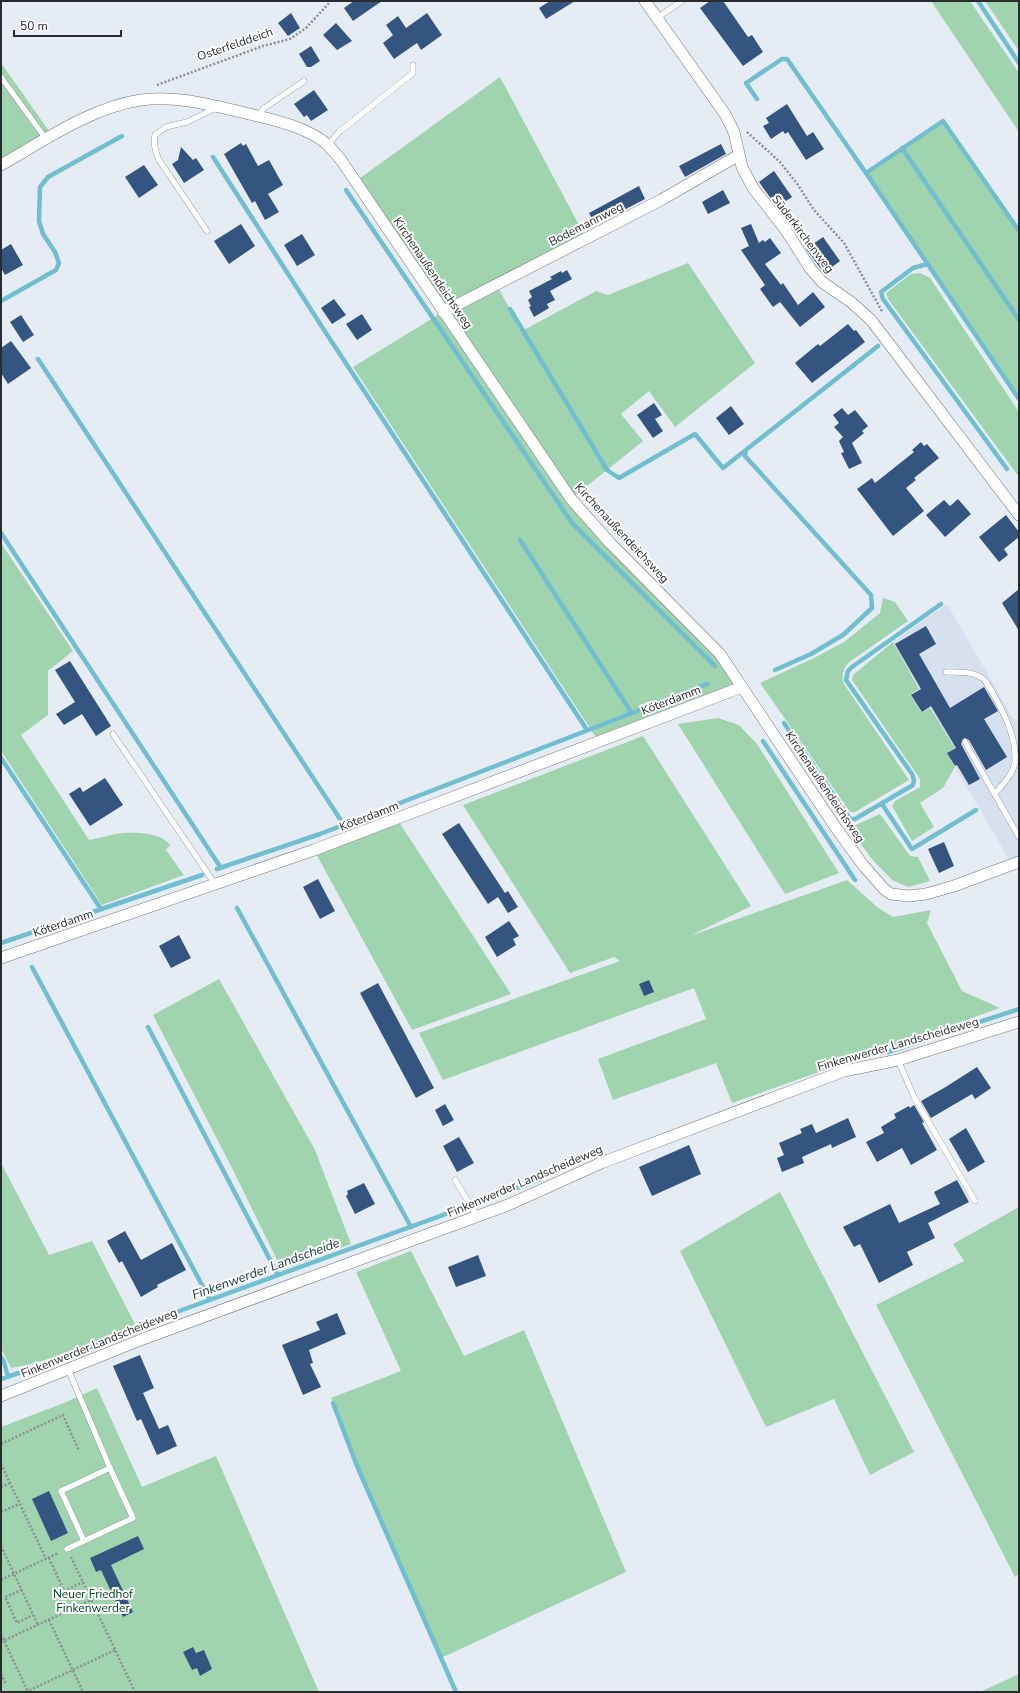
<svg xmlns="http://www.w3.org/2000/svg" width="1020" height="1693" font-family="'Nunito Sans',sans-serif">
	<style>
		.built { fill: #d6e0ee }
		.green { fill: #a0d4af }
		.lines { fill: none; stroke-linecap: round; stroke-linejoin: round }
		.stream { stroke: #71bed0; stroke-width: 4.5 }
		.building { fill: #34557f }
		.service-casing { stroke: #6f747a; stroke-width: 6 }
		.minor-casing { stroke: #6f747a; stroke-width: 12 }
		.path { stroke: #8c9096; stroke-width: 2.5; stroke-dasharray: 2 2; stroke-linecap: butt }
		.service { stroke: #fff; stroke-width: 5.5 }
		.minor { stroke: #fff; stroke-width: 11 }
		.labels { text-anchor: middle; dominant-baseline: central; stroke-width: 4; stroke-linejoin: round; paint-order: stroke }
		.street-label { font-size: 12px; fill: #292b2e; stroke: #fff }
		.park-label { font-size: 12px; fill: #004522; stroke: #fff }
		.water-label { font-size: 13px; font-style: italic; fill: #0f353d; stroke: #fff }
	</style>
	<rect width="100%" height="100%" fill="#e6ecf3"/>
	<!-- built -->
	<path class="built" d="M 947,604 L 1015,721 L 1019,719 L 1019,858 L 1010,861 L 947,753 L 955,748 L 930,708 L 922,713 L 910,695 L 919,689 L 893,642 Z"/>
	<!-- green -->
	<path class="green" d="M 931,1 L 970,1 L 1019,73 L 1019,132 Z
		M 985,1 L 1019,1 L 1019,51 Z
		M 1,63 L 49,131 L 1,159 Z
		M 500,77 L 586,238 L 496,284 L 522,331 L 596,291 L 608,295 L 688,263 L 755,363 L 675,427 L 649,391 L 621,414 L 643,441 L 571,499 L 720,654 L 742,687 L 599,742 L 353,367 L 443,312 L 356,181 Z
		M 943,121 L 1019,231 L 1019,399 L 866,173 Z
		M 920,273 L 930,278 L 1019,412 L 1019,477 L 888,299 L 886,293 L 911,274 Z
		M 1,543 L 73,651 L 48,671 L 48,715 L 21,735 L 89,840 C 100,838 112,834 123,833 C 137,832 162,833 170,845 L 166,850 L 184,875 L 102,905 L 1,751 Z
		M 883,598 L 895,602 L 908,621 L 848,663 C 843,670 841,676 844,684 L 909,780 L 855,812 L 850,812 L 760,683 L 814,658 L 844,642 L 880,613 Z
		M 893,642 L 919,689 L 910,695 L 922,713 L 930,708 L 955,748 L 947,753 L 955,767 L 943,788 L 920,803 L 934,827 L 912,841 L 892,806 L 895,801 L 920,787 L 920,779 L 852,680 L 853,675 Z
		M 718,718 L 739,725 L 757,744 L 839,873 L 785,894 L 678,724 Z
		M 643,736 L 751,906 L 690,936 L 847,880 L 877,907 L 893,917 L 931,910 L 927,923 L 962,991 L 1000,1008 L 732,1103 L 716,1063 L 613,1100 L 598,1059 L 706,1019 L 694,988 L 443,1080 L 419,1033 L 620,961 L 614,957 L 570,973 L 463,805 Z
		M 880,814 L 910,856 L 918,857 L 930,881 L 908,887 L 892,880 L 872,859 L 849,828 Z
		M 397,819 L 511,994 L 412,1030 L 314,850 Z
		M 219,979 L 315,1150 L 351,1244 L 282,1270 L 232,1168 L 153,1015 Z
		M 1,1163 L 49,1255 L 92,1241 L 135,1324 C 95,1341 55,1361 11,1368 L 1,1348 Z
		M 780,1192 L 914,1452 L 870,1475 L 834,1399 L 766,1427 L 680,1251 Z
		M 1019,1207 L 1019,1574 L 1015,1577 L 876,1305 L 964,1261 L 953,1244 Z
		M 411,1251 L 464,1356 L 524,1330 L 626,1572 L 441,1658 L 357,1466 L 331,1398 L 401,1371 L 356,1272 Z
		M 97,1388 L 142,1487 L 216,1456 L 319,1692 L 1,1692 L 1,1427 L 64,1403 Z
		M 1019,1674 L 1019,1692 L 980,1692 Z"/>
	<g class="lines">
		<!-- stream -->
		<path class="stream" d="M 978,1 L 1019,63
			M 757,99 L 746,83 L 782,59 L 787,59 L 866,173 L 943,121 L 1019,231
			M 902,148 L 1019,320
			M 213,157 L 326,333 L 587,730
			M 866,173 L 1019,399
			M 346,190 L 572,523 L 715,666
			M 927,264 L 913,268 L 881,292 L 883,299 L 1007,469
			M 1,301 L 56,270 L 59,263 L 55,252 L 43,234 L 39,221 L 40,187 L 48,177 L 122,136
			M 510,309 L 607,470 L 619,478 L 695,434 L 723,468 L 878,346
			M 38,359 L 344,825
			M 746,450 L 745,456 L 871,595 L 872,608 L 843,635 L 811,654 L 775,670
			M 1,533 L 221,868
			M 520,540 L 631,712
			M 784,723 L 850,819 L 855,819 L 913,785 L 914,780 L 912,774 L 846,680 L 848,671 L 852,667 L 941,604
			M 763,741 L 855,880
			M 1,758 L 101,909
			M 882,804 L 912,849 L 976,810
			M 217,869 L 320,834 L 707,684
			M 237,908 L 411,1227
			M 1,943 L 202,875
			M 32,967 L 210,1300
			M 148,1027 L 278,1275
			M 888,1052 L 1019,1009
			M 1,1357 L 4,1362 L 8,1377
			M 1,1379 L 63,1358 L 182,1310 L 539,1180
			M 333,1403 L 357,1466 L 456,1692"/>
	</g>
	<!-- building -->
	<path class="building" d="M 354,1 L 382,1 L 353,21 L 344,8 Z
		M 550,1 L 575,1 L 546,19 L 539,8 Z
		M 710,1 L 723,1 L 748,37 L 752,35 L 763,52 L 743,66 L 700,8 Z
		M 291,13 L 300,28 L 288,36 L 278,23 Z
		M 427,13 L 442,35 L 421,50 L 417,43 L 394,59 L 383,43 L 393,35 L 386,25 L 398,16 L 406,28 Z
		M 336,23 L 352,41 L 337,50 L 323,35 Z
		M 311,46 L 320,61 L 311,67 L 307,67 L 299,54 Z
		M 314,90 L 328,110 L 311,121 L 307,115 L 304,117 L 294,104 Z
		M 787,104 L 807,136 L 813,132 L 824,149 L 806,160 L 788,132 L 785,134 L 783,131 L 771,139 L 763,126 L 769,123 L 766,118 Z
		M 241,143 L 243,146 L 246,144 L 258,166 L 269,160 L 283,185 L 268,194 L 279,212 L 265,220 L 255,201 L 252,203 L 224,154 Z
		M 721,144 L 726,154 L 685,177 L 679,166 Z
		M 181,147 L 193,160 L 196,158 L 204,170 L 184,183 L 172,164 L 178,160 Z
		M 144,165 L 158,185 L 139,198 L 125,177 Z
		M 774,171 L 792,197 L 777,207 L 759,182 Z
		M 639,186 L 645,199 L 595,225 L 589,213 Z
		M 723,190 L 730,203 L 708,214 L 702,202 Z
		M 241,224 L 255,246 L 229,264 L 214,241 Z
		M 751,224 L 759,243 L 763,240 L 765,242 L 770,238 L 781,253 L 765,264 L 781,285 L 783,283 L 798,305 L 813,292 L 825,307 L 800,327 L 780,302 L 773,307 L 760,289 L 765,285 L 741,250 L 749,246 L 741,228 Z
		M 302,234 L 315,255 L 297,266 L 284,245 Z
		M 823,237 L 840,261 L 824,273 L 806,249 Z
		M 11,244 L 23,265 L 5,275 L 1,268 L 1,250 Z
		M 567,270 L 572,279 L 550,291 L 555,300 L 547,304 L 549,308 L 534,317 L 529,307 L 531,306 L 528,300 L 532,297 L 529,291 L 552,279 L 550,277 L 561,271 L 562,273 Z
		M 334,299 L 346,315 L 332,324 L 321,308 Z
		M 362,314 L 372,330 L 357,340 L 346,324 Z
		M 21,315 L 34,335 L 23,342 L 10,322 Z
		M 848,324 L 854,331 L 856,330 L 865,342 L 812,383 L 795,363 L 818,344 L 820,346 Z
		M 11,341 L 31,368 L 8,384 L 1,373 L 1,348 Z
		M 654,403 L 662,415 L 655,419 L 663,431 L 653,438 L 637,415 Z
		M 731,406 L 744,424 L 729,435 L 716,418 Z
		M 842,408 L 848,415 L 855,410 L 868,426 L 862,431 L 864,433 L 852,443 L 862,463 L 849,469 L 841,453 L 844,452 L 839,441 L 843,437 L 834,427 L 839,423 L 833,415 Z
		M 921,442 L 924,446 L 927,444 L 939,458 L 914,478 L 916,480 L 906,488 L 924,511 L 893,536 L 857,489 L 872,478 L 875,483 L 914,452 L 912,450 Z
		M 958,499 L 971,514 L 945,537 L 926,515 L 944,500 L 950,506 Z
		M 1006,515 L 1019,532 L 1019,537 L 1004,549 L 1008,555 L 999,562 L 979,537 Z
		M 1019,589 L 1019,631 L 1002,603 Z
		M 926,626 L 936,644 L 919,654 L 950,708 L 984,687 L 998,711 L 984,719 L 1007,757 L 986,770 L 969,740 L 965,738 L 963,739 L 961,744 L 980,779 L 969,785 L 957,765 L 955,766 L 947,753 L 956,748 L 931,706 L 922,712 L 911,695 L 921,689 L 895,644 Z
		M 70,661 L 111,726 L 96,736 L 82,714 L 64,725 L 56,714 L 75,702 L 55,670 Z
		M 105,778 L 123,805 L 90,826 L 69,794 L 80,787 L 83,792 Z
		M 459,823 L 505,893 L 508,891 L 518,907 L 508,913 L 498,897 L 488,904 L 442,834 Z
		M 944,842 L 954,866 L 939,873 L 928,849 Z
		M 318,879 L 335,911 L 320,919 L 303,887 Z
		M 509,921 L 519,936 L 513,939 L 516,945 L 497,957 L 485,937 Z
		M 179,935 L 191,958 L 171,968 L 159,946 Z
		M 649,980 L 654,992 L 644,996 L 639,984 Z
		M 378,983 L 434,1088 L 416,1098 L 360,993 Z
		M 977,1067 L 991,1088 L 975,1099 L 972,1094 L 931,1118 L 921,1101 L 944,1088 Z
		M 445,1104 L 454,1120 L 443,1126 L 435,1110 Z
		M 914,1105 L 924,1122 L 922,1123 L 937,1150 L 911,1165 L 902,1148 L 877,1162 L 866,1142 L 884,1133 L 881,1127 L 896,1118 L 894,1114 L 909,1106 L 910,1108 Z
		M 848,1118 L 856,1137 L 832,1148 L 831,1144 L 802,1157 L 804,1163 L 782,1172 L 777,1158 L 784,1155 L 779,1143 L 802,1133 L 800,1129 L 812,1124 L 816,1133 Z
		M 966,1128 L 985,1162 L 968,1172 L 949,1139 Z
		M 459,1137 L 474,1163 L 457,1172 L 443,1146 Z
		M 689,1145 L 701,1174 L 652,1196 L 639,1167 Z
		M 957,1180 L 969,1202 L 928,1223 L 935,1238 L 907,1252 L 913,1265 L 879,1283 L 860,1244 L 854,1247 L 843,1227 L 890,1204 L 899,1223 L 940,1204 L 934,1192 Z
		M 364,1183 L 375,1204 L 355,1214 L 346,1196 L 348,1194 L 347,1191 Z
		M 125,1231 L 141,1260 L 172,1243 L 186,1270 L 157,1285 L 158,1287 L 141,1297 L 122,1261 L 119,1263 L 107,1241 Z
		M 478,1255 L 486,1276 L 456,1287 L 448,1267 Z
		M 337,1313 L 346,1334 L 309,1350 L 313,1363 L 310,1364 L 321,1387 L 303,1395 L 282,1345 L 320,1330 L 316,1322 Z
		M 140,1355 L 154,1388 L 143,1393 L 159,1429 L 168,1425 L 177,1446 L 157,1455 L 141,1419 L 137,1421 L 113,1366 Z
		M 49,1491 L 68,1533 L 51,1541 L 32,1499 Z
		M 138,1536 L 144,1549 L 111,1565 L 133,1612 L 123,1617 L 101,1570 L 96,1572 L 90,1558 Z
		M 193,1647 L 196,1653 L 204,1650 L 212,1669 L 200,1676 L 197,1668 L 192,1670 L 183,1652 Z"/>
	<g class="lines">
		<!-- service casing -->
		<g class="service-casing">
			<path id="service" d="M 657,18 L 682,1
				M 1,77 L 46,139
				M 259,116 L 263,109 L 304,81
				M 328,145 L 339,132 L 413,73 L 413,65
				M 207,231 L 159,160 C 155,151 153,144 155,135 L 166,127 L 187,122 L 216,108
				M 946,672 C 958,672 971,671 982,678 C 986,680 988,686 991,690 C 1003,711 1017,737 1015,762 C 1013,775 1003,784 995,793
				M 113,734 L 215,884
				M 965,742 L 1019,837
				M 898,1060 L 914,1097 L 975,1201
				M 455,1180 L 477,1216
				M 84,1541 L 133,1518 L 110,1468
				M 67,1549 L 84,1541 L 61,1491 L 110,1468 L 68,1369"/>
		</g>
		<!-- minor casing -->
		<g class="minor-casing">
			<path id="minor" d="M 645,1 L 725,114 L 734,132 L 742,167 L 753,188 L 785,229 L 810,268 L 822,282 L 851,302 L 871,320 L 1019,515
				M 1,165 C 43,141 92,107 141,100 C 176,95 211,105 245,113 C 271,119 309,127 329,146 C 333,151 337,155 341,160 L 571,499 L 611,544 L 720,654 L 836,828 L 863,865 L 884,889 L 891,894 L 909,896 L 926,894 L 954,886 L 1019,862
				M 443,312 L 661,200 L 739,155
				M 1,958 L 314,850 L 742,687
				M 1,1396 L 143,1339 L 508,1205 L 601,1163 L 844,1071 L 898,1060 L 1019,1022"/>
		</g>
		<!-- path -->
		<path class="path" d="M 157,85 L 263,46 L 290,39 L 306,28 L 331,1
			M 747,132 L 780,162 L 798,185 L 814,210 L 844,243 L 883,313
			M 1,1444 L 63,1415 L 79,1451
			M 1,1464 L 46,1559
			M 1,1487 L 10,1483
			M 1,1512 L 19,1504
			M 1,1546 L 38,1625
			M 71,1557 L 135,1692
			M 49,1558 L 64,1591 L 83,1582
			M 1,1580 L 58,1553
			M 22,1590 L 5,1597 L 17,1623 L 33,1615
			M 49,1620 L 83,1692
			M 1,1634 L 28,1692
			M 1,1642 L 91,1600
			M 1,1674 L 5,1682 L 1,1684
			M 26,1692 L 115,1650"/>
		<!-- service -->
		<use href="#service" class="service"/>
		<!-- minor -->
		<use href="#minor" class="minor"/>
	</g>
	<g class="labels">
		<!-- street labels -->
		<g class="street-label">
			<text transform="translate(235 44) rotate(-19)">Osterfelddeich</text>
			<text transform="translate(586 224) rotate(-27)">Bodemannweg</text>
			<text transform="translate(803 234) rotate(53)">Süderkirchenweg</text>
			<text transform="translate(433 273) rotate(56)">Kirchenaußendeichsweg</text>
			<text transform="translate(622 533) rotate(47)">Kirchenaußendeichsweg</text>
			<text transform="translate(671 700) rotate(-21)">Köterdamm</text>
			<text transform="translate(825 787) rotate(56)">Kirchenaußendeichsweg</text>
			<text transform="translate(369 816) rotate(-21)">Köterdamm</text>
			<text transform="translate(63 923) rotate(-19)">Köterdamm</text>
			<text transform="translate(898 1044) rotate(-16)">Finkenwerder Landscheideweg</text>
			<text transform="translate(525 1181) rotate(-23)">Finkenwerder Landscheideweg</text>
			<text transform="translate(99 1343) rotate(-22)">Finkenwerder Landscheideweg</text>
		</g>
		<!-- park labels -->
		<g class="park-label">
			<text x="93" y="1594">Neuer Friedhof<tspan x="93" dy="14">Finkenwerder</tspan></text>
		</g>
		<!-- water labels -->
		<g class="water-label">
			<text transform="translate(266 1269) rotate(-20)">Finkenwerder Landscheide</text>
		</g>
	</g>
	<!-- border -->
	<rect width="1020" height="1693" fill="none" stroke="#292b2e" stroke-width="4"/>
	<!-- scale -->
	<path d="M14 30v6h107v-6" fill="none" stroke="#292b2e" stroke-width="2"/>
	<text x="20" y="30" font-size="12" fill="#292b2e" stroke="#ffffff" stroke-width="3" paint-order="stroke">50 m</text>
</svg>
